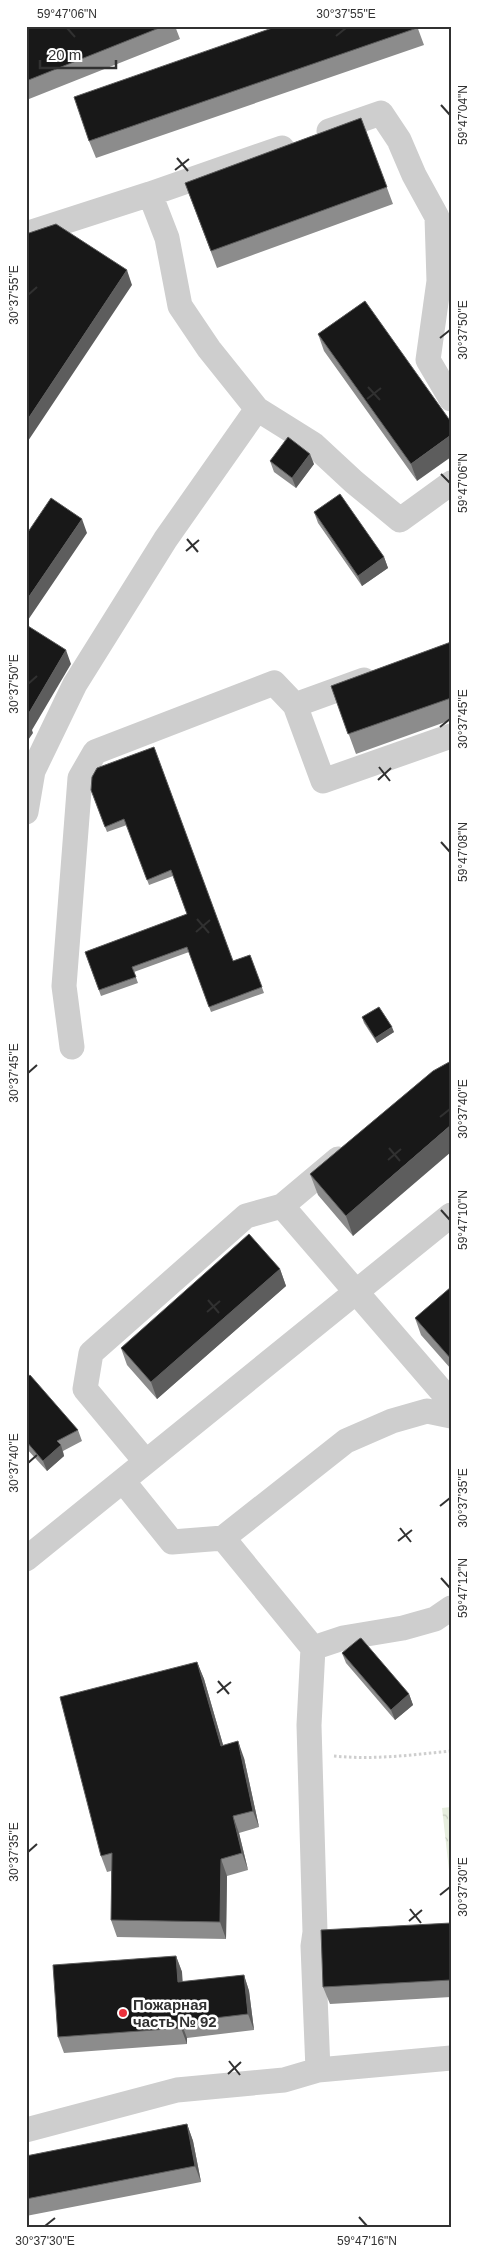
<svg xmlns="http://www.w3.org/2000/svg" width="477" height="2254" font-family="Arial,sans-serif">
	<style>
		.park { fill: url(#park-crowns) }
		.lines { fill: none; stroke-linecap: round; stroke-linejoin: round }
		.path { stroke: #cecece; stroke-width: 3; stroke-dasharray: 2.5 2.5; stroke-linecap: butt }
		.minor { stroke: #cecece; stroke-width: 25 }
		.wall { fill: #8c8c8c }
		.shaded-wall { fill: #5d5d5d }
		.building { fill: #181818; stroke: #5d5d5d }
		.ticks { fill: none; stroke: #313131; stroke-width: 2 }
		.poi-dot { fill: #ea313c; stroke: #fff; stroke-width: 2 }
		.labels { text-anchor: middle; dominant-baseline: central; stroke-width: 5; stroke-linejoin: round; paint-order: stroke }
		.poi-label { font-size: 15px; font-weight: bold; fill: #313131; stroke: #fff; text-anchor: start }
		.neatline { fill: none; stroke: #313131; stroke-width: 2 }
		.ticks-label { font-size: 12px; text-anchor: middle; fill: #313131 }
	</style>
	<defs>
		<pattern id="park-crowns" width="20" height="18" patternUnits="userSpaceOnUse" patternTransform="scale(1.25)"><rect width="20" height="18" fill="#e7eedf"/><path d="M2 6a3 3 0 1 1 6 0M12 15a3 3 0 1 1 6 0" fill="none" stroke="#c7cdc0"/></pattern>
	</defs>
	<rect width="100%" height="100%" fill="#fff"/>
	<!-- park -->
	<path class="park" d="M 451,1807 L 451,1888 L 442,1808 Z"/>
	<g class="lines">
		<!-- path -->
		<path class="path" d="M 334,1756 C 373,1760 412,1755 451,1751"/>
		<!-- minor -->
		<path class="minor" d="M 329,131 L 381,113 L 399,140 L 414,175 L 437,217 L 439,281 L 428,360 L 451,399
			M 150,194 L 167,238 L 180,306 L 209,349 L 257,409 L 313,444 L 354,482 L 400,520 L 451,483
			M 26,234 L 150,194 L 282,148
			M 364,680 L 295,705 L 323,781 L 451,736
			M 26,812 L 33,771 L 75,684 L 165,540 L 257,409
			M 72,1047 L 64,986 L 80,778 L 95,752 L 274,683 L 295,705
			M 338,1159 L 282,1206 L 451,1402
			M 146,1462 L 85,1389 L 91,1353 L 246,1216 L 282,1206
			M 123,1481 L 172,1542 L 223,1538 L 313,1648 L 309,1725 L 315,1932 L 313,1946 L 318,2070
			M 223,1538 L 346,1441 L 392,1421 L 427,1411 L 451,1416
			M 26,1559 L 451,1215
			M 313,1648 L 343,1638 L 403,1628 L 435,1619 L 451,1608
			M 26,2130 L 177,2090 L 284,2080 L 318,2070 L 451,2058"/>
	</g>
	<!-- wall -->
	<path class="wall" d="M 26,26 L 175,26 L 180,39 L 29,99 L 26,91 Z
		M 417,26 L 424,45 L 96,158 L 89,141 Z
		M 361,118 L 393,204 L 217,268 L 185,183 Z
		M 365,301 L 417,481 L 324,351 L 318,334 Z
		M 270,461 L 314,464 L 296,488 L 274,472 Z
		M 314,512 L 384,557 L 388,568 L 362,586 L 318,523 Z
		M 451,642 L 451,720 L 356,754 L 331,686 Z
		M 154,747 L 233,961 L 250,955 L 264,993 L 211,1012 L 189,952 L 134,972 L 138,983 L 101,996 L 85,952 L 187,914 L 173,876 L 149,885 L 127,825 L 107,832 L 91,790 Z
		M 362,1017 L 394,1032 L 377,1043 L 364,1023 Z
		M 433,1071 L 353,1236 L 318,1195 L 310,1174 Z
		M 280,1269 L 286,1286 L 157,1399 L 127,1365 L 121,1348 Z
		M 451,1287 L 451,1369 L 421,1335 L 415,1318 Z
		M 26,1378 L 78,1430 L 82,1441 L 63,1451 L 64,1456 L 47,1471 L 26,1448 Z
		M 342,1653 L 409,1694 L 413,1705 L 395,1720 L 346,1663 Z
		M 197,1662 L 204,1679 L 223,1745 L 244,1758 L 259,1827 L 239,1833 L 248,1870 L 227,1876 L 226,1939 L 117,1937 L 111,1920 L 111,1871 L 107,1872 L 101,1856 Z
		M 451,1923 L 451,1997 L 330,2004 L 323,1987 Z
		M 176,1956 L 182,1972 L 182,1982 L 244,1975 L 249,1991 L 254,2030 L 187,2038 L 187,2044 L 64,2053 L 58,2037 Z
		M 187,2124 L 193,2141 L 201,2182 L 26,2216 L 26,2156 Z"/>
	<!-- shaded-wall -->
	<path class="shaded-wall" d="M 127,270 L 132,285 L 26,444 L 26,422 Z
		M 451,435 L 451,457 L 417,481 L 411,464 Z
		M 310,454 L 314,464 L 296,488 L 292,478 Z
		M 82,519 L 87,533 L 26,623 L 26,601 Z
		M 384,557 L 388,568 L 362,586 L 358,576 Z
		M 66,650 L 71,664 L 32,730 L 33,733 L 26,743 L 26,718 Z
		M 392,1027 L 394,1032 L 377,1043 L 375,1038 Z
		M 451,1125 L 451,1152 L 353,1236 L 346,1216 Z
		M 280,1269 L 286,1286 L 157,1399 L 151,1382 Z
		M 61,1445 L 64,1456 L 47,1471 L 43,1461 Z
		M 197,1662 L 204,1679 L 228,1762 L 221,1746 Z
		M 409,1694 L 413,1705 L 395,1720 L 391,1710 Z
		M 238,1741 L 244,1758 L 259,1827 L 253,1811 Z
		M 233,1816 L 239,1833 L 248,1870 L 242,1853 Z
		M 221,1859 L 227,1876 L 226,1939 L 220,1922 Z
		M 176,1956 L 182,1972 L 184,1999 L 178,1982 Z
		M 244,1975 L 249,1991 L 254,2030 L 248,2014 Z
		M 181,2022 L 187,2038 L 187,2044 L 181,2028 Z
		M 187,2124 L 193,2141 L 201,2182 L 195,2166 Z"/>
	<!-- building -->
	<path class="building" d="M 26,26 L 164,26 L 26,81 Z
		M 278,26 L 417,26 L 417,28 L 89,141 L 74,97 Z
		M 361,118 L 387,187 L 211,251 L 185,183 Z
		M 56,224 L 127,270 L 26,422 L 26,234 Z
		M 365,301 L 451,422 L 451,435 L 411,464 L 318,334 Z
		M 288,437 L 310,454 L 292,478 L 270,461 Z
		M 340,494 L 384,557 L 358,576 L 314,512 Z
		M 51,498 L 82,519 L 26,601 L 26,535 Z
		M 28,626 L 66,650 L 26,718 L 26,629 Z
		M 451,642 L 451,698 L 348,734 L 331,686 Z
		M 154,747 L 233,961 L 250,955 L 262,987 L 209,1007 L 187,947 L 132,967 L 136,977 L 99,990 L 85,952 L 187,914 L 171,870 L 147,880 L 124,819 L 105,827 L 91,790 L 92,777 L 97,768 Z
		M 379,1007 L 392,1027 L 375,1038 L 362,1017 Z
		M 451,1061 L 451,1125 L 346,1216 L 310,1174 L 433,1071 Z
		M 249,1234 L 280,1269 L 151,1382 L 121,1348 Z
		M 451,1287 L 451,1359 L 415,1318 Z
		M 30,1375 L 78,1430 L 57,1441 L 61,1445 L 43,1461 L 26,1441 L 26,1378 Z
		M 361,1638 L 409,1694 L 391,1710 L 342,1653 L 359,1639 Z
		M 197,1662 L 221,1746 L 238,1741 L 253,1811 L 233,1816 L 242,1853 L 221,1859 L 220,1922 L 111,1920 L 112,1853 L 101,1856 L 60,1697 Z
		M 451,1923 L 451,1980 L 323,1987 L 321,1930 Z
		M 176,1956 L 178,1982 L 244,1975 L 248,2014 L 181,2022 L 181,2028 L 58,2037 L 53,1965 Z
		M 187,2124 L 195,2166 L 26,2199 L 26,2156 Z"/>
	<!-- ticks -->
	<path class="ticks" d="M 67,28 L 75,37M 336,36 L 346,28M 441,105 L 450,115M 177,158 L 188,171M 175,170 L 189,159M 28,295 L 37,287M 440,338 L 450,330M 368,387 L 380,400M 367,399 L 381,388M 441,474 L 450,483M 187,539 L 198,552M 186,551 L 199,540M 28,684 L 37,676M 440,727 L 450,719M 379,767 L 390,781M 378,780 L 391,768M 441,842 L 450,852M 197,919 L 209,933M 196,932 L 210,920M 28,1073 L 37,1065M 440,1117 L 450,1109M 389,1148 L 400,1161M 388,1160 L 401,1149M 441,1210 L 450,1220M 208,1300 L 219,1313M 207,1312 L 220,1301M 28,1463 L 37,1455M 440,1506 L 450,1498M 400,1528 L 411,1542M 398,1541 L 412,1530M 441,1578 L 450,1588M 218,1681 L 229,1694M 217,1693 L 231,1682M 28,1852 L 37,1844M 440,1895 L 450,1887M 410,1909 L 421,1923M 409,1921 L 422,1910M 229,2061 L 240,2075M 228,2074 L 241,2062M 359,2217 L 367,2226M 45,2226 L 55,2218"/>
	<!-- markers -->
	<circle class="poi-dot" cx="123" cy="2013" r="5"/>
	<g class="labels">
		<!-- poi labels -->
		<g class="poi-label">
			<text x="133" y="2004">Пожарная<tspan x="133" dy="17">часть № 92</tspan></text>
		</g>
	</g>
	<!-- border -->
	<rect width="477" height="2254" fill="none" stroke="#ffffff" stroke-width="55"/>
	<!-- scale -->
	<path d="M40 60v8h76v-8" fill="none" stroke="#313131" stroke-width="2.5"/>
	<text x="48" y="60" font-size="15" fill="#313131" stroke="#ffffff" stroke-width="4" paint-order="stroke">20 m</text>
	<rect x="28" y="28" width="422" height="2198" class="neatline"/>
	<g class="ticks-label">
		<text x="67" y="18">59°47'06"N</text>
		<text x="346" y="18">30°37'55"E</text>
		<text transform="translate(463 115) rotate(-90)" y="4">59°47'04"N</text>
		<text transform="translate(14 295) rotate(-90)" y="4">30°37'55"E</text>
		<text transform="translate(463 330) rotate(-90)" y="4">30°37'50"E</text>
		<text transform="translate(463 483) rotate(-90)" y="4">59°47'06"N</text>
		<text transform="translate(14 684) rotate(-90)" y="4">30°37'50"E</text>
		<text transform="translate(463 719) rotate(-90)" y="4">30°37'45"E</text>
		<text transform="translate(463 852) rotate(-90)" y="4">59°47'08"N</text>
		<text transform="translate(14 1073) rotate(-90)" y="4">30°37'45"E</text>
		<text transform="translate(463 1109) rotate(-90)" y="4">30°37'40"E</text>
		<text transform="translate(463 1220) rotate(-90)" y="4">59°47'10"N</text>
		<text transform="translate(14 1463) rotate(-90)" y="4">30°37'40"E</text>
		<text transform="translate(463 1498) rotate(-90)" y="4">30°37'35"E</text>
		<text transform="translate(463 1588) rotate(-90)" y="4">59°47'12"N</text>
		<text transform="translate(14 1852) rotate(-90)" y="4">30°37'35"E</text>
		<text transform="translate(463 1887) rotate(-90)" y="4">30°37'30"E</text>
		<text x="45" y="2245">30°37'30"E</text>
		<text x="367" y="2245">59°47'16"N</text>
	</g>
</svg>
